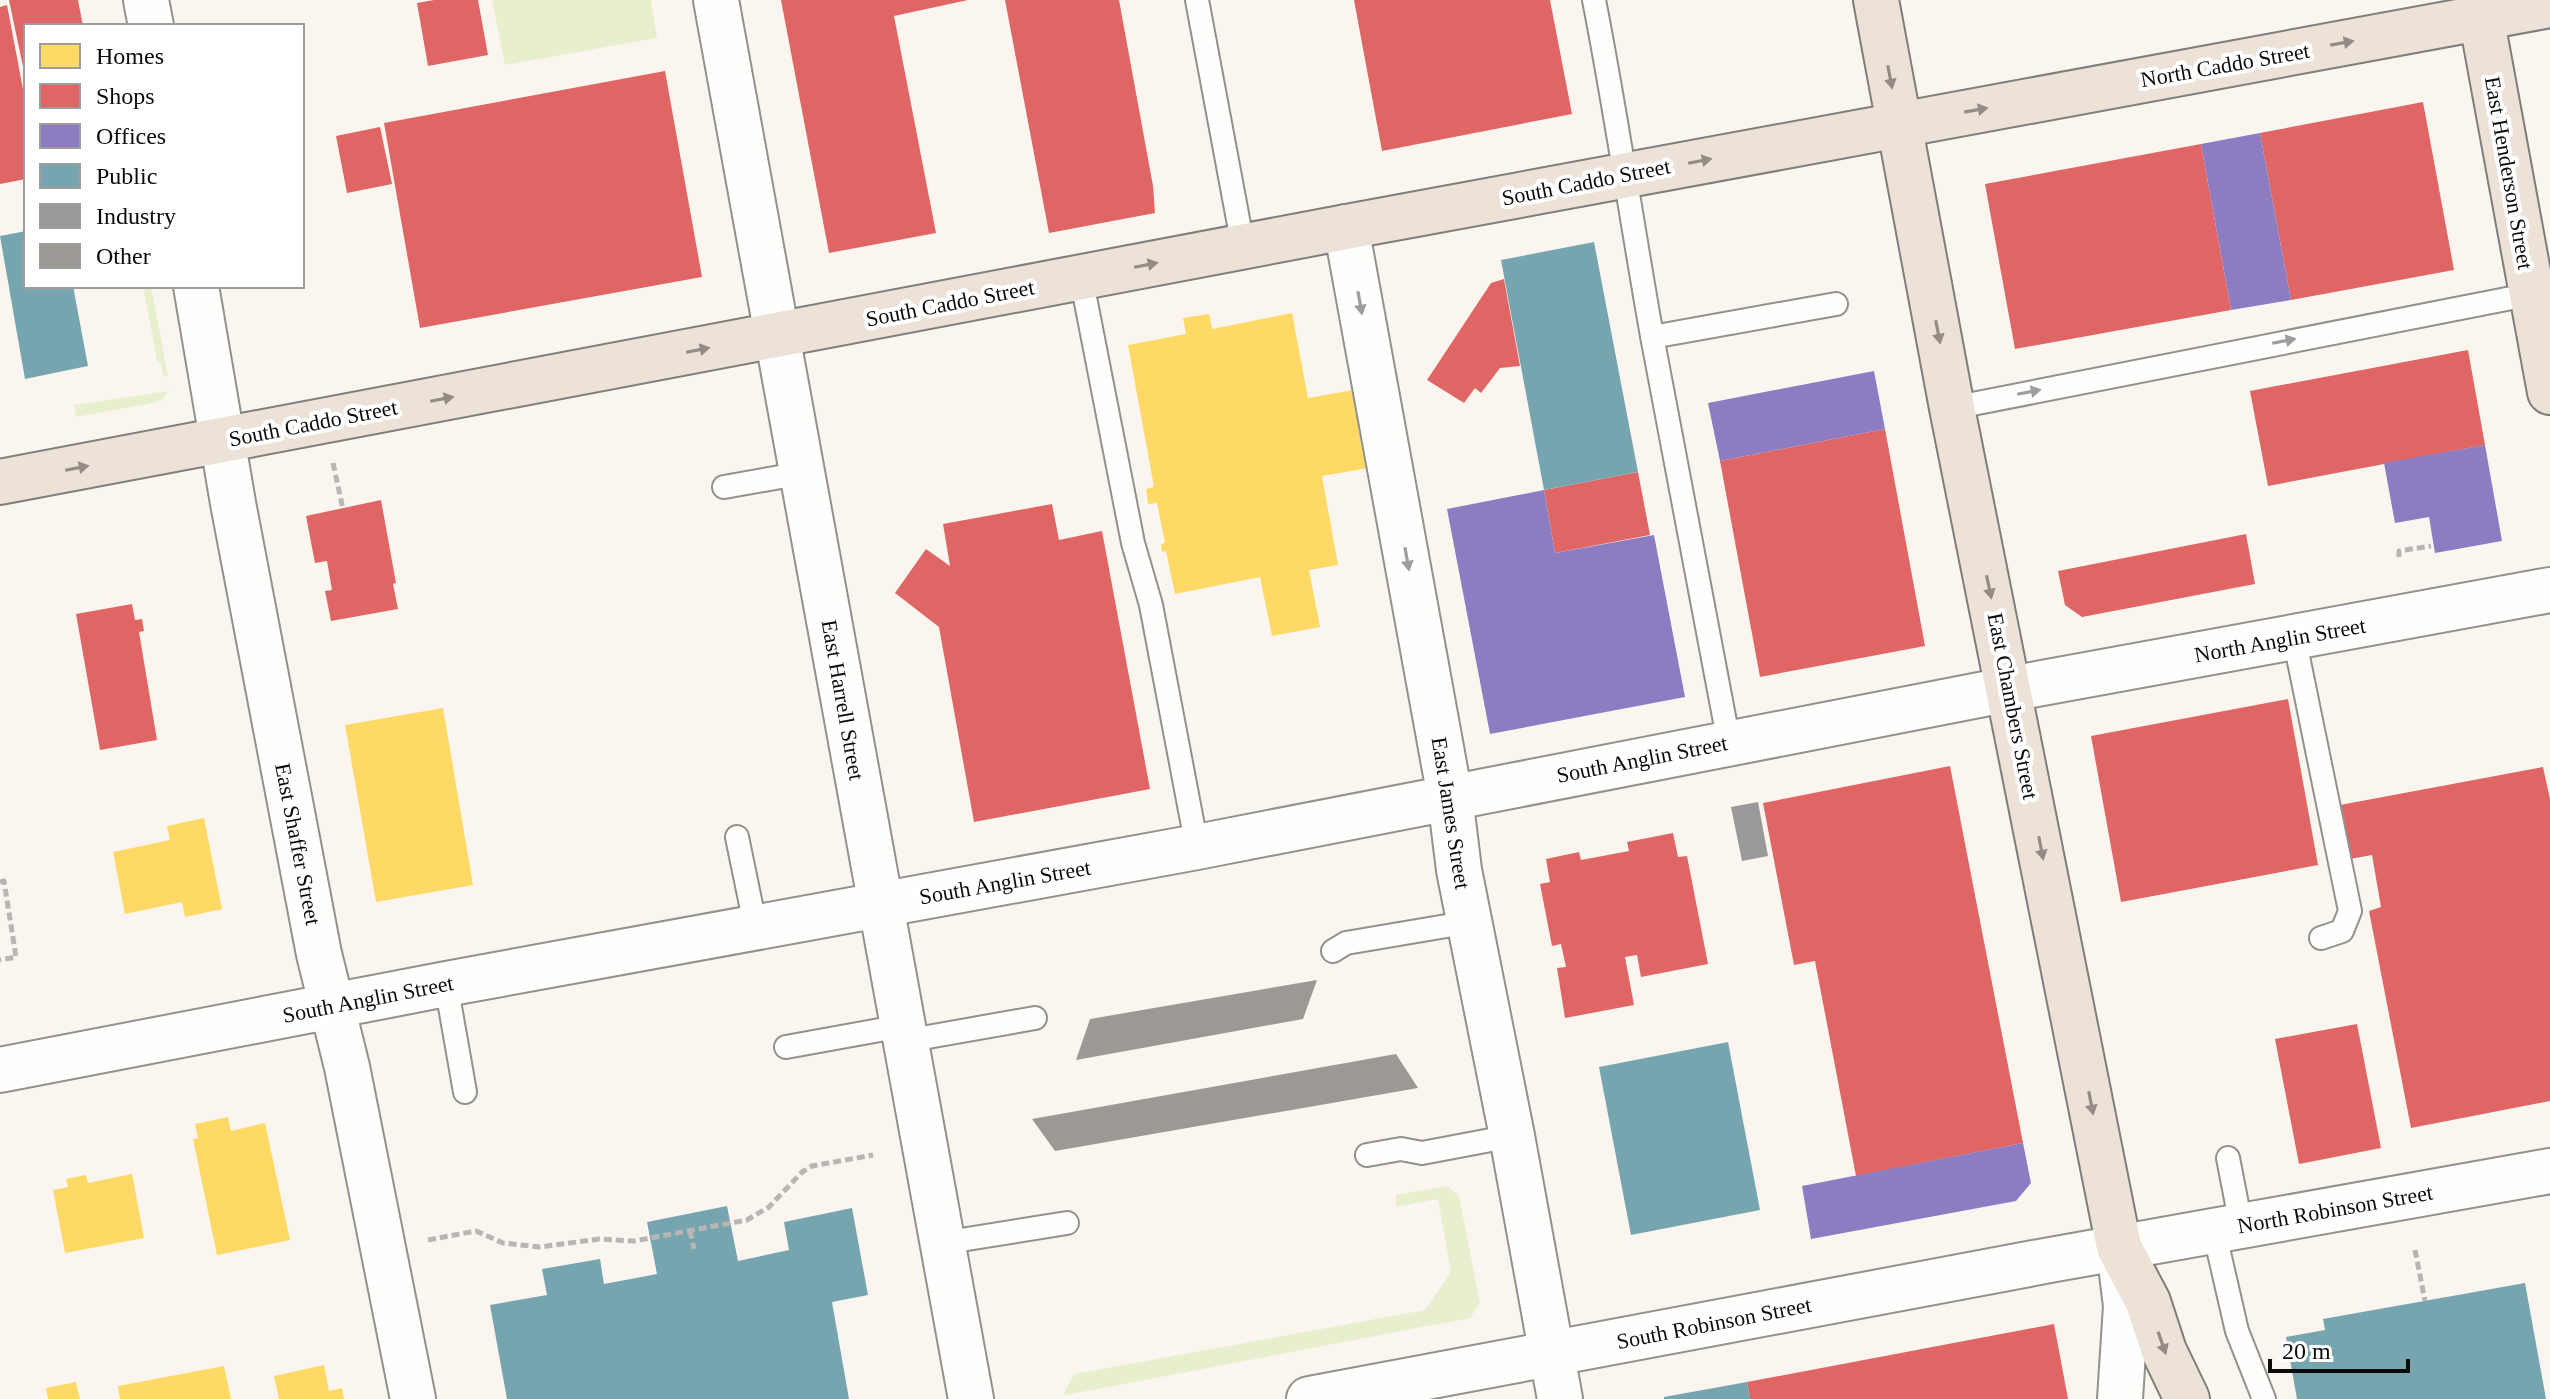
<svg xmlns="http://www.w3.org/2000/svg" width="2550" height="1399" font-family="'Times New Roman',serif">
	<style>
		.green { fill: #e8efcf }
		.homes { fill: #ffd966 }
		.shops { fill: #e06666 }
		.offices { fill: #8e7cc3 }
		.public { fill: #76a5af }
		.industry { fill: #999 }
		.building { fill: #9c9995 }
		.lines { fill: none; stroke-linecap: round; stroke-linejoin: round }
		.service-casing { stroke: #93918e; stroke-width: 26 }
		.minor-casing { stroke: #93918e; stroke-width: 48 }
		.tertiary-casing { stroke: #93918e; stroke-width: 48 }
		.primary-casing { stroke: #807e7b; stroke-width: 48 }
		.path { stroke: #b7b6b5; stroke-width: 5; stroke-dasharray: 8 4; stroke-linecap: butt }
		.service { stroke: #fefefd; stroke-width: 22 }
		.minor { stroke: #fefefd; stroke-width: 44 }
		.tertiary { stroke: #fefefd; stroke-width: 44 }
		.primary { stroke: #ece2d7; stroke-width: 44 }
		.oneway { fill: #928c85 }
		.oneway2 { fill: #9d9d9c }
		.labels { text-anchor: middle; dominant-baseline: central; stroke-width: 8; stroke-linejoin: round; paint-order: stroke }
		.street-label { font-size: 22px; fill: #0b0b0b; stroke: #fff }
	</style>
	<rect width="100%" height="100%" fill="#faf6ef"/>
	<!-- green -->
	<path class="green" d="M 492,0 L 651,0 L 657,38 L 505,65 Z
		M 143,286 L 151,286 L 168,376 L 163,377 L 161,364 L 157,360 Z
		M 169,391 L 162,400 L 153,403 L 76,417 L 74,405 Z
		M 1447,1186 L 1459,1196 L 1480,1303 L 1470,1318 L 1066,1395 L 1064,1393 L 1074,1374 L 1425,1310 L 1451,1272 L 1438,1199 L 1396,1207 L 1396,1195 Z"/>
	<!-- homes -->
	<path class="homes" d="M 1292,313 L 1308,398 L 1359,389 L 1374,467 L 1322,476 L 1338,565 L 1309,570 L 1320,627 L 1272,636 L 1260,577 L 1175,594 L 1166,551 L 1162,552 L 1161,544 L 1165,543 L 1157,503 L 1148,504 L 1146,489 L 1154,487 L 1128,345 L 1186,334 L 1183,318 L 1209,314 L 1212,329 Z
		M 443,708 L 473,885 L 376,902 L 345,725 Z
		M 204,818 L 222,909 L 185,917 L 182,902 L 125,914 L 113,852 L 170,840 L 167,826 Z
		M 228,1117 L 231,1131 L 265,1123 L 290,1240 L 217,1255 L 193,1139 L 198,1138 L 195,1124 Z
		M 132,1174 L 144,1238 L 65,1253 L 53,1190 L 68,1187 L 66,1179 L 86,1175 L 88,1183 Z
		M 324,1365 L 329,1391 L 342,1388 L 344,1399 L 279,1399 L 274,1376 Z
		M 224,1366 L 231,1399 L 120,1399 L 118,1386 Z
		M 76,1382 L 80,1399 L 48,1399 L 46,1388 Z"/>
	<!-- shops -->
	<path class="shops" d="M 9,0 L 78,0 L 83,26 L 26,26 L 26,81 Z
		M 434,0 L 478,0 L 488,55 L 428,66 L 417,3 Z
		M 781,0 L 968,0 L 894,16 L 936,233 L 829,253 Z
		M 1005,0 L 1119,0 L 1153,186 L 1155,213 L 1049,233 Z
		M 1354,0 L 1550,0 L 1572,114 L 1382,151 Z
		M 7,5 L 26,105 L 26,179 L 0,184 L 0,7 Z
		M 665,71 L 702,277 L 420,328 L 384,123 Z
		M 2423,102 L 2454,270 L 2291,300 L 2260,133 Z
		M 380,127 L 392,184 L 347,193 L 336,136 Z
		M 2201,144 L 2231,310 L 2015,349 L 1985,184 Z
		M 1504,279 L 1520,366 L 1500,368 L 1481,393 L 1475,388 L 1464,403 L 1427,380 L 1491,283 Z
		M 2468,350 L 2485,445 L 2268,486 L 2250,391 Z
		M 1885,429 L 1925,646 L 1760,677 L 1720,461 Z
		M 1638,472 L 1650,535 L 1555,553 L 1544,490 Z
		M 381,500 L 396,583 L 393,584 L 398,609 L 331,621 L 325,591 L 332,590 L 327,561 L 315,563 L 306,516 Z
		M 1052,504 L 1059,540 L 1102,531 L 1150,789 L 974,822 L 939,627 L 895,593 L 926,549 L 950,566 L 943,524 Z
		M 2246,534 L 2255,584 L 2082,617 L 2065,605 L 2058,571 Z
		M 132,604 L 135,620 L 142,619 L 144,631 L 139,632 L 157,740 L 100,750 L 76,614 Z
		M 2288,699 L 2318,865 L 2121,902 L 2091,736 Z
		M 1950,766 L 2023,1143 L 1856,1176 L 1815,961 L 1794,965 L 1763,803 Z
		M 2543,767 L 2550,799 L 2550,1101 L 2411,1128 L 2369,911 L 2381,907 L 2372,855 L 2350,859 L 2340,805 Z
		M 1673,833 L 1678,857 L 1687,856 L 1708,964 L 1641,977 L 1637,955 L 1625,957 L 1634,1005 L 1565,1018 L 1557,968 L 1566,967 L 1561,944 L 1552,946 L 1540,884 L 1550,882 L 1546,859 L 1579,852 L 1581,860 L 1629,851 L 1627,842 Z
		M 2357,1024 L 2381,1148 L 2299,1164 L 2275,1039 Z
		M 2054,1324 L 2068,1399 L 1750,1399 L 1747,1382 Z"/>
	<!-- offices -->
	<path class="offices" d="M 2260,133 L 2291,300 L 2231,310 L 2201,144 Z
		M 1874,371 L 1885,429 L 1720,461 L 1708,403 Z
		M 2485,445 L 2502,541 L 2435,553 L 2429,517 L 2395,523 L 2384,463 Z
		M 1544,490 L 1555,553 L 1654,535 L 1685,697 L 1490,734 L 1447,509 Z
		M 2023,1143 L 2031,1183 L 2016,1201 L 1811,1239 L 1802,1186 Z"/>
	<!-- public -->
	<path class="public" d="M 26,231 L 26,286 L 73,286 L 88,366 L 25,379 L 0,236 Z
		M 1594,242 L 1638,472 L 1544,490 L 1501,260 Z
		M 1728,1042 L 1760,1210 L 1631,1235 L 1599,1067 Z
		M 727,1206 L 738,1261 L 789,1250 L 784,1222 L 852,1208 L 868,1295 L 832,1302 L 849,1399 L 507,1399 L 490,1305 L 547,1295 L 542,1269 L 600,1259 L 604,1284 L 657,1274 L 647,1222 Z
		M 2525,1283 L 2546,1399 L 2297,1399 L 2286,1337 L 2325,1330 L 2323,1319 Z
		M 1747,1382 L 1750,1399 L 1664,1399 L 1664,1397 Z"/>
	<!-- industry -->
	<path class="industry" d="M 1758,802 L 1768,856 L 1742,861 L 1731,807 Z"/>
	<!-- building -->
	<path class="building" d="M 1317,980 L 1303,1019 L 1076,1060 L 1090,1019 Z
		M 1396,1054 L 1418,1088 L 1055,1151 L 1032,1119 Z"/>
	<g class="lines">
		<!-- service casing -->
		<g class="service-casing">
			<path id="service" d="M 1197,0 L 1243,246
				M 1594,0 C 1616,112 1632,224 1652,336 C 1677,472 1704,607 1729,743
				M 1081,277 L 1133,543 L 1151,605 L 1197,847
				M 1652,337 L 1836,304
				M 1952,408 L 2532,294
				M 724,487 L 803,473
				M 2294,637 L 2350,911 L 2342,931 L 2321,938
				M 737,837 L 756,929
				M 1333,951 L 1346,943 L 1470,922
				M 446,984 L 465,1092
				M 905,1041 L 1035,1018
				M 786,1047 L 902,1026
				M 1367,1155 L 1401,1149 L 1422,1153 L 1512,1136
				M 2228,1158 L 2241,1225
				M 2214,1231 L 2237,1331 L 2264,1399
				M 942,1243 L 1067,1223"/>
		</g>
		<!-- minor casing -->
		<g class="minor-casing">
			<path id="minor" d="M 146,0 L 151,26
				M 716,0 C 803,466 882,933 971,1399
				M 1346,227 L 1450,797 L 1459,870 L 1512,1136 L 1560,1399
				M 196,286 L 233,503 L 319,954 L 347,1067 L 413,1399
				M 0,1070 L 446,984 L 1197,847 L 2010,689
				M 2119,1249 L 2126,1306 L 2120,1399
				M 1309,1399 L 2050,1260 L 2550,1171"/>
		</g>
		<!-- tertiary casing -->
		<g class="tertiary-casing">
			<path id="tertiary" d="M 2010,689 L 2550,590"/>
		</g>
		<!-- primary casing -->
		<g class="primary-casing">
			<path id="primary" d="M 1876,0 L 1952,408 L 2119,1247 L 2148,1302 L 2164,1351 L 2187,1399
				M 2478,0 L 2550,392
				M 0,482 L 1346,227 L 2550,5"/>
		</g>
		<!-- path -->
		<path class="path" d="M 333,463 L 343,509
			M 2399,557 L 2399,551 L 2431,546
			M 0,882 L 4,881 L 16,957 L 0,960
			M 690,1231 L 694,1249
			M 428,1240 L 476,1231 L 503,1243 L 540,1247 L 599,1239 L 634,1241 L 747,1220 L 769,1207 L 802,1172 L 812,1166 L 873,1155
			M 2415,1250 L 2425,1301"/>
		<!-- service -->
		<use href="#service" class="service"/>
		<!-- minor -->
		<use href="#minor" class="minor"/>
		<!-- tertiary -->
		<use href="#tertiary" class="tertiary"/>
		<!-- primary -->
		<use href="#primary" class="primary"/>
	</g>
	<!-- one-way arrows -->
	<defs><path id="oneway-solid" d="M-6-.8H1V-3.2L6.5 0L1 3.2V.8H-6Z" transform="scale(2)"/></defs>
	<g class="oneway">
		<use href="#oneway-solid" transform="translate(2342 43) rotate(-10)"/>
		<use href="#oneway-solid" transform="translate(1890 77) rotate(79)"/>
		<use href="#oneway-solid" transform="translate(1976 110) rotate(-10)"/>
		<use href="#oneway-solid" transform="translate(1700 161) rotate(-11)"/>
		<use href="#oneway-solid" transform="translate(1146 265) rotate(-11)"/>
		<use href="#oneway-solid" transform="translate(1938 332) rotate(79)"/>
		<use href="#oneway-solid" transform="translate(698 350) rotate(-11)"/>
		<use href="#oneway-solid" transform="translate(442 399) rotate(-11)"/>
		<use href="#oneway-solid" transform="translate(77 468) rotate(-11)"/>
		<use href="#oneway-solid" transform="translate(1989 587) rotate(78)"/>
		<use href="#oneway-solid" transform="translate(2041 848) rotate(79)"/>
		<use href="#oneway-solid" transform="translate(2091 1103) rotate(79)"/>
		<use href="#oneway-solid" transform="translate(2162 1343) rotate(71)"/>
	</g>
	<g class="oneway2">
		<use href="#oneway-solid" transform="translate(1360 303) rotate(80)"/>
		<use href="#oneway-solid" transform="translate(2284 341) rotate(-11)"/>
		<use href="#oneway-solid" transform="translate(2029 392) rotate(-11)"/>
		<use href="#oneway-solid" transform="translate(1407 559) rotate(80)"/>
	</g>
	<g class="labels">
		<!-- street labels -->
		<g class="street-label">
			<text transform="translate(2225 65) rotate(-10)">North Caddo Street</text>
			<text transform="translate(2509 173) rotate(80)">East Henderson Street</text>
			<text transform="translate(1586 182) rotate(-11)">South Caddo Street</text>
			<text transform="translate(950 303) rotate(-11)">South Caddo Street</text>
			<text transform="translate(313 423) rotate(-11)">South Caddo Street</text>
			<text transform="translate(2280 640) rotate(-10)">North Anglin Street</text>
			<text transform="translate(843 700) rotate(80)">East Harrell Street</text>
			<text transform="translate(2013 706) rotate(79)">East Chambers Street</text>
			<text transform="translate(1642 759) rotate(-11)">South Anglin Street</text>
			<text transform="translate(1451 813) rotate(81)">East James Street</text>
			<text transform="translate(298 844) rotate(79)">East Shaffer Street</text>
			<text transform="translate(1005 882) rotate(-10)">South Anglin Street</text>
			<text transform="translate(368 999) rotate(-11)">South Anglin Street</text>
			<text transform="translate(2335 1209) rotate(-10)">North Robinson Street</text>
			<text transform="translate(1714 1323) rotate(-11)">South Robinson Street</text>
		</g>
	</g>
	<!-- legend -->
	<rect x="24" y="24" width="280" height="264" fill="#ffffff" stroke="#9d9d9d" stroke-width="2"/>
	<rect x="40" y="44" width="40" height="24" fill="#ffd966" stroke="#9d9d9d" stroke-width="2"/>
	<text x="96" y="64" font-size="24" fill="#0b0b0b">Homes</text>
	<rect x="40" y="84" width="40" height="24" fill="#e06666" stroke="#9d9d9d" stroke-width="2"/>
	<text x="96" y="104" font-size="24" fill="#0b0b0b">Shops</text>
	<rect x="40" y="124" width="40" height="24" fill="#8e7cc3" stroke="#9d9d9d" stroke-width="2"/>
	<text x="96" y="144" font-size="24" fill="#0b0b0b">Offices</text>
	<rect x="40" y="164" width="40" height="24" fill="#76a5af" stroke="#9d9d9d" stroke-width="2"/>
	<text x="96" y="184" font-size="24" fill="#0b0b0b">Public</text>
	<rect x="40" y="204" width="40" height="24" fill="#999999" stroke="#9d9d9d" stroke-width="2"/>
	<text x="96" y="224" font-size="24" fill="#0b0b0b">Industry</text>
	<rect x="40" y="244" width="40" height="24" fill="#9c9995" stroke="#9d9d9d" stroke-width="2"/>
	<text x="96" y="264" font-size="24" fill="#0b0b0b">Other</text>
	<!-- scale -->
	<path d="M2270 1359v12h138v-12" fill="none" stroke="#0b0b0b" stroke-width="4"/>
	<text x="2282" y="1359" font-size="24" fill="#0b0b0b" stroke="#ffffff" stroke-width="6" paint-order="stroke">20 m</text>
</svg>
